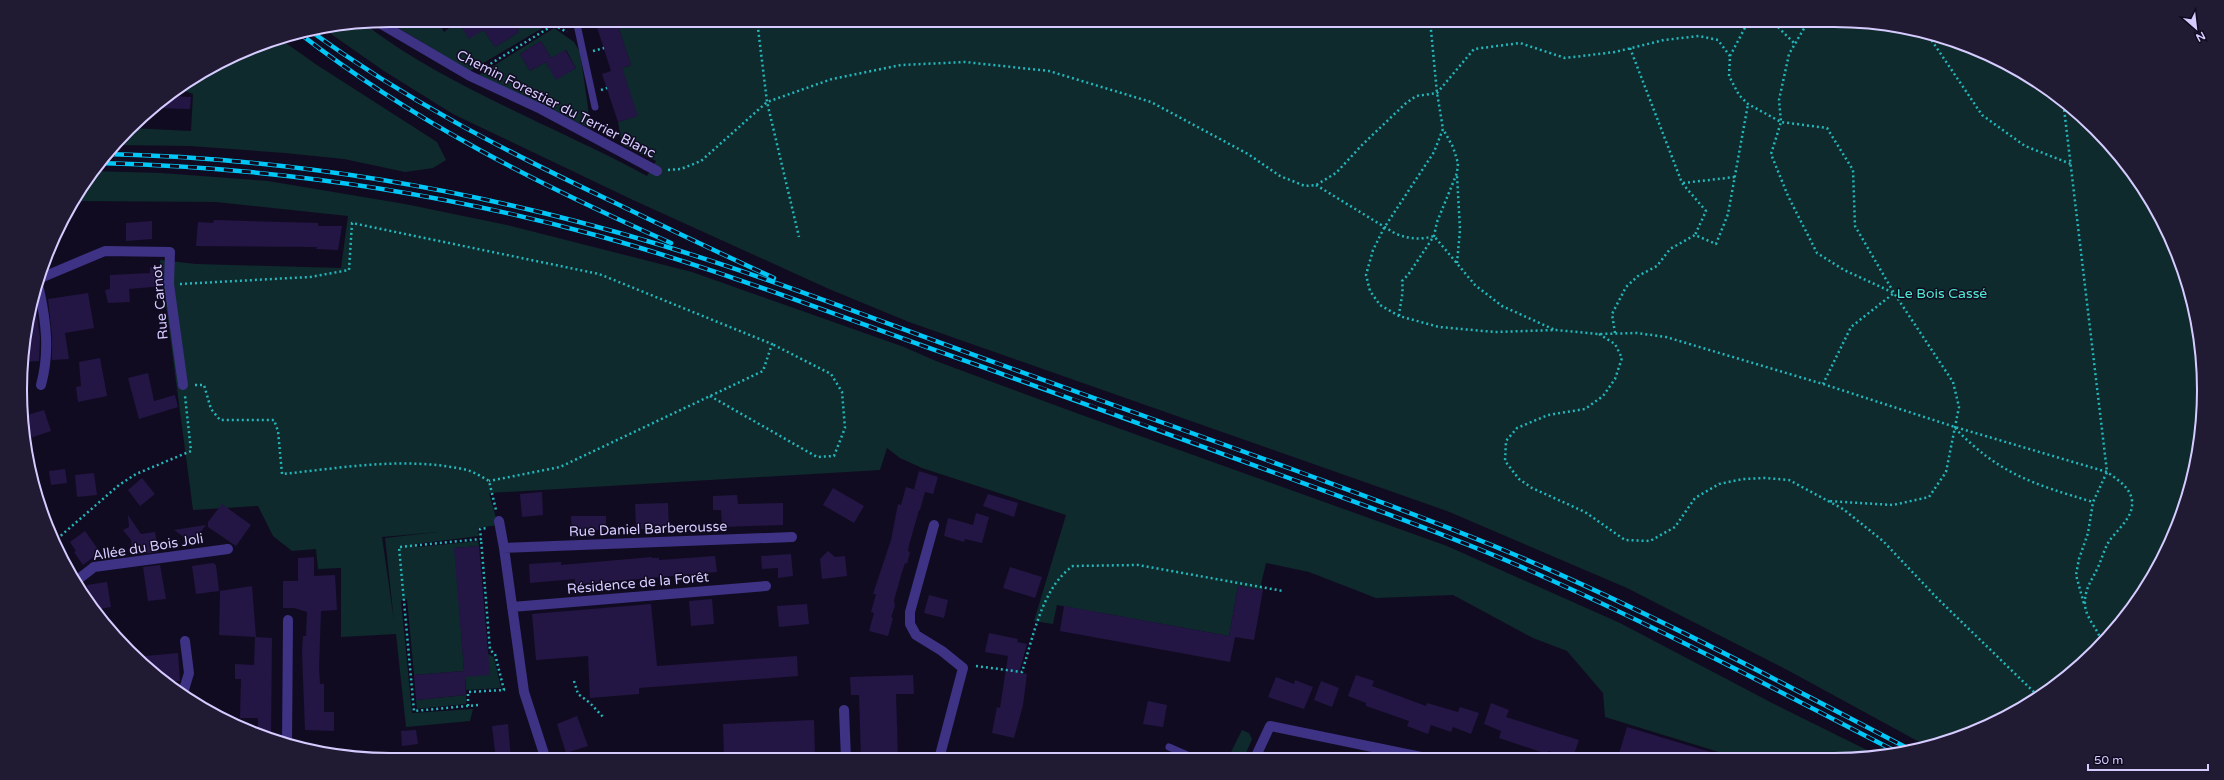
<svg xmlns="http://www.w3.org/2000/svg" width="2224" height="780" font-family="'Varela Round',sans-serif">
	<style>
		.green { fill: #0e2a2c; fill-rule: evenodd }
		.building { fill: #231644 }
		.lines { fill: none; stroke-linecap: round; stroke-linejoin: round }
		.path { stroke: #23b6bb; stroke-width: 2.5; stroke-dasharray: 2 3; stroke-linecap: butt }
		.service { stroke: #3d3284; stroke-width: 7 }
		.minor { stroke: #3d3284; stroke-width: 10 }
		.rail-casing { stroke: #00c7f6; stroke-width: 4.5 }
		.rail { stroke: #110b21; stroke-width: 3; stroke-dasharray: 9; stroke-linecap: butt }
		.labels { text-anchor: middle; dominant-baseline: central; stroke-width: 3; stroke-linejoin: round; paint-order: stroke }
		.street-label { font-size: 14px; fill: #d6cbff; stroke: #110b21 }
		.park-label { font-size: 14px; fill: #4ee9d0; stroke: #110b21 }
		.rim { fill: none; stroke: #d6cbff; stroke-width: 2 }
	</style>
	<rect width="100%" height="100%" fill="#110b21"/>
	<!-- green -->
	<path class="green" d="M 385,20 L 411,20 L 414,24 L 420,20 L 437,20 L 444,32 L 458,21 L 484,30 L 495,47 L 519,32 L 512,20 L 539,20 L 549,24 L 470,71 Z
		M 616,20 L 1834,20 L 1930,33 L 1997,58 L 2059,96 L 2112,146 L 2154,205 L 2184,271 L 2201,341 L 2203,399 L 2191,486 L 2154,575 L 2078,668 L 1997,722 L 1923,744 L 1791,672 L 1627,588 L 1447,511 L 909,322 L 829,289 L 633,200 L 453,114 L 384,71 L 321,27 L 363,23 C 447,87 554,126 647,176 L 656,161 L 622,145 L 618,122 L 637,116 L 622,68 L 631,65 Z
		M 554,28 L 574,42 L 580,52 L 591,129 L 479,75 ZM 541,41 L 551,58 L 566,50 L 576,68 L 556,79 L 546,62 L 530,71 L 520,54 Z
		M 280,39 L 317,65 L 437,142 L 446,160 L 433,168 L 405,172 L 344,159 L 285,153 L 190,146 L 115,145 L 131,128 L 191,131 L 193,94 L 182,90 L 249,48 Z
		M 93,171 L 161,173 L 268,181 L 405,204 L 507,225 L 692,272 L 904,347 L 936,361 L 1079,414 L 1447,546 L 1620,623 L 1774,704 L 1881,757 L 1735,757 L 1605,717 L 1603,693 L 1567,651 L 1533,638 L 1453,595 L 1376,598 L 1309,572 L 1266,563 L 1261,584 L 1263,590 L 1238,586 L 1229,636 L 1057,605 L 1053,624 L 1034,621 L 1066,515 L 922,468 L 900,458 L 887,448 L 880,470 L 489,493 L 498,525 L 478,528 L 479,536 L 416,544 L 417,547 L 478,541 L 479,546 L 455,548 L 464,671 L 414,675 L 407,599 L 401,600 L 412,713 L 473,709 L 470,721 L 406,727 L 396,634 L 341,637 L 341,568 L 318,569 L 316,549 L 292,551 L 273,536 L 258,506 L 193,510 L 160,260 L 196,264 L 341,268 L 348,216 L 216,202 L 74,201 ZM 438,532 L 385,538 L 394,621 L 382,537 Z
		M 488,654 L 494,657 L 501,688 L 466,690 L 465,677 Z
		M 466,695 L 466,704 L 417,709 L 416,700 Z
		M 1242,730 L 1249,733 L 1252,739 L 1244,758 L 1228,758 Z"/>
	<!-- building -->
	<path class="building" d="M 457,20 L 512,20 L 519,32 L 495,47 L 484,30 L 469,39 Z
		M 607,20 L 616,20 L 631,65 L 622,68 L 638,116 L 618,122 L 602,74 L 617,69 L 611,71 L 596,24 Z
		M 541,41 L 551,58 L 565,50 L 576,68 L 556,80 L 546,62 L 530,71 L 520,54 Z
		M 171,96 L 191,97 L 190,109 L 152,108 Z
		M 214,220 L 318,223 L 318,226 L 342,226 L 338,250 L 316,249 L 317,247 L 196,246 L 198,222 L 213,223 Z
		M 152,221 L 152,239 L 126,241 L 126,223 Z
		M 150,267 L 163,267 L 163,286 L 129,289 L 130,302 L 108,303 L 105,290 L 110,289 L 110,275 L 150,273 Z
		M 88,293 L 94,328 L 65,333 L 69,359 L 52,360 L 52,336 L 48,299 Z
		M 35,302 L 40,337 L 39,361 L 22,362 L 23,342 L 24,339 L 28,338 L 29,323 Z
		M 100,358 L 107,396 L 78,402 L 76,387 L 81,386 L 79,362 Z
		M 148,373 L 154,401 L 175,395 L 178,407 L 139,419 L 128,378 Z
		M 44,410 L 51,431 L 27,439 L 21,417 Z
		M 65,469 L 67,483 L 51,485 L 49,471 Z
		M 919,471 L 938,477 L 933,494 L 925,492 L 920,510 L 919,510 L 909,545 L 908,551 L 910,552 L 907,564 L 905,563 L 902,572 L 894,600 L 895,606 L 891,617 L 893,618 L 888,636 L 869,631 L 874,613 L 871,612 L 876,594 L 873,594 L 891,540 L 898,504 L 901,505 L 906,487 L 919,491 L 914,489 Z
		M 94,473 L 97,495 L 77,497 L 75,475 Z
		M 142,478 L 155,494 L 140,506 L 128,490 Z
		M 833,488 L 864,506 L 854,523 L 823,505 Z
		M 542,492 L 543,515 L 522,517 L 520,494 Z
		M 988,494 L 1018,503 L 1014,517 L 983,506 Z
		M 737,495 L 738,504 L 783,503 L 783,525 L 722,527 L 721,510 L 713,510 L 713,496 Z
		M 668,503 L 669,529 L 636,529 L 635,504 Z
		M 222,504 L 251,525 L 236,546 L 208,527 L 208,522 Z
		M 976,513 L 989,517 L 982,543 L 965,539 L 964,542 L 944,536 L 948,518 L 973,525 Z
		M 128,515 L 141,534 L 155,532 L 158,552 L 132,555 L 131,540 L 123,530 L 129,527 Z
		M 571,516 L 606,516 L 606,530 L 592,530 L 592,537 L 572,537 Z
		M 206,525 L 192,543 L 174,530 Z
		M 85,531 L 100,552 L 83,565 L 74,552 L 76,551 L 70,542 Z
		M 479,546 L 490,675 L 465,677 L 466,695 L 416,700 L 414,675 L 464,671 L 454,548 Z
		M 828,551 L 835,557 L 845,556 L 847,576 L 822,579 L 820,559 Z
		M 791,554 L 793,576 L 778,578 L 778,568 L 762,569 L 761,556 Z
		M 715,556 L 717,572 L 583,584 L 575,584 L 575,579 L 530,583 L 529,564 L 561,562 L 561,565 L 652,557 L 652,558 L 659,558 L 659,560 Z
		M 314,557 L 314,576 L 335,575 L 337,610 L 321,611 L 319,668 L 320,684 L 324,684 L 324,712 L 334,712 L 334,731 L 305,730 L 302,652 L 303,636 L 306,636 L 307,612 L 294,608 L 283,608 L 283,581 L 298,581 L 298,558 Z
		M 213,563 L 216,565 L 219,591 L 196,594 L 192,566 Z
		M 160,565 L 166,599 L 148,601 L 143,567 Z
		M 1010,567 L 1042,577 L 1035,598 L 1003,588 Z
		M 107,582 L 111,607 L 94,610 L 90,605 L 87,585 Z
		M 252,586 L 256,637 L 219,635 L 220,591 Z
		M 1238,586 L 1263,590 L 1254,640 L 1235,637 L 1230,662 L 1060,631 L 1064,606 L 1229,636 Z
		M 929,595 L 948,600 L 944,618 L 924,613 Z
		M 712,599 L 714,624 L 691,626 L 689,601 Z
		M 651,604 L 657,666 L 797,656 L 798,676 L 639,688 L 639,694 L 590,698 L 588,656 L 536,660 L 532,614 Z
		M 807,604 L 809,624 L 779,627 L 777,606 Z
		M 989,633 L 1018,639 L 1017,642 L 1027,644 L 1019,673 L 1027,674 L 1023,705 L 1014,738 L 992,733 L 997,707 L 1000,708 L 1008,656 L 985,652 Z
		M 255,637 L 272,638 L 271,737 L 258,731 L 258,718 L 240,718 L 241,679 L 235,679 L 235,664 L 254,665 Z
		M 178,653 L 180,681 L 165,682 L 135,657 Z
		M 913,675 L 914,694 L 896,694 L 898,759 L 861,759 L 859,695 L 851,695 L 850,677 Z
		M 1356,675 L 1374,681 L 1372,686 L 1426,706 L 1427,703 L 1458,712 L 1460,707 L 1479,713 L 1471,734 L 1453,727 L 1451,732 L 1431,725 L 1428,734 L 1407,726 L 1409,721 L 1366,706 L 1366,703 L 1348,696 Z
		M 1276,677 L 1294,684 L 1295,680 L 1313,687 L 1304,709 L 1268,697 Z
		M 1321,681 L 1339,688 L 1332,707 L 1314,700 Z
		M 1148,701 L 1167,705 L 1163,727 L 1143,724 Z
		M 1491,703 L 1509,710 L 1506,717 L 1579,740 L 1573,757 L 1548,751 L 1547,754 L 1499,738 L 1501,731 L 1484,724 Z
		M 577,716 L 588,746 L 566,753 L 557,724 Z
		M 814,720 L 815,756 L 788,757 L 788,759 L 761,759 L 761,757 L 724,759 L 723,724 Z
		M 508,724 L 511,760 L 496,760 L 492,726 Z
		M 1627,727 L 1717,754 L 1717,757 L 1618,757 Z
		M 416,730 L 418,744 L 402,746 L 401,731 Z"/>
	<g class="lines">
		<!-- path -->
		<path class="path" d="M 545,20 L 567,32
			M 757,20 L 767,102 L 799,237
			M 1430,20 L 1437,93 L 1443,129 L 1434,152 L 1384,228 L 1373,250 L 1366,275 L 1370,291 L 1380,305 L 1399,316 L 1439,327 L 1495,332 L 1556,330 L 1598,334 L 1637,333 L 1666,337 L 1823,384 L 1955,427 L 2107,472 C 2117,479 2131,488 2132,501 C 2134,518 2116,530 2108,543 C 2104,550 2102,558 2099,565 C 2093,579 2084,588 2085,605 C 2086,618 2097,628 2101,640
			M 1771,20 L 1795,44
			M 1809,20 L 1789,54 L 1779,100 L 1781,122 L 1771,154 L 1788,196 L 1817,253 L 1844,270 L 1894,293 L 1851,327 L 1823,384
			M 1926,32 L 1982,115 L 2025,146 L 2071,164
			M 1630,48 L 1682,183 L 1706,211 L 1695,235
			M 593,51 L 604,48
			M 1730,56 L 1749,20
			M 482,69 L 555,24
			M 601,90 L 607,88
			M 2063,100 L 2107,472 L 2093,502 L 2088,533 L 2079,559 L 2076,575 L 2084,604
			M 668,170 L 681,169 L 701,161 L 767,102 L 832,79 L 901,65 L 965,62 L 1049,71 L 1151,102 L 1248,154 L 1280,176 L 1305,186 L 1316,185 L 1336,173 L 1362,145 L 1405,104 L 1416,96 L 1437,93 L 1474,49 L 1520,43 L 1565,58 L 1615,52 L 1664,40 L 1699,36 L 1718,40 L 1730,56 L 1729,76 L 1739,95 L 1748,104 L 1781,122 L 1827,128 L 1853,170 L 1855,226 L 1894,293 L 1953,382 L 1959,407 L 1946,472 L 1929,497 L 1893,505 L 1827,501
			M 1683,183 L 1735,177
			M 1316,185 L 1396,234 C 1410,239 1420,240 1434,236 L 1475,285 L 1502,306 L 1555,330
			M 1457,263 L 1460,230 L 1457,175
			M 180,284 L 310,277 L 349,270 L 352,223 L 599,274 L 772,344 L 763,371 L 560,467 L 489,481
			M 1399,316 C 1400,303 1404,294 1402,281 L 1408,275 L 1434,236 L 1437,222 L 1457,173 L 1458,163 L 1453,147 L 1443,129
			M 1615,333 L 1612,314 L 1626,287 L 1638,276 L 1657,266 L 1670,249 L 1695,235 L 1716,244 L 1728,214 L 1748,104
			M 1599,334 L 1615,344 L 1622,358 L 1615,379 L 1603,396 L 1585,409 L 1548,415 L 1517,428 L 1506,441 L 1505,461 L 1519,479 L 1532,488 L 1585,512 L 1625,540 L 1650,541 L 1675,527 L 1695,498 L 1719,484 L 1743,479 L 1765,478 L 1789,480 L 1843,509 L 1883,541 L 1937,598 L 2037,695
			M 195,385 L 204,385 L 211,409 L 220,420 L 274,420 L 278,431 L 282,474 C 342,468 406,456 467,470 C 474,472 482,477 489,481 L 496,510
			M 710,396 L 817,457 L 834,456 L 845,428 L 842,392 L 831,374 L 772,344
			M 1955,428 C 1999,474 2033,484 2093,502
			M 57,539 L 119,485 L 136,474 L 191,451 L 185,396
			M 976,666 L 1022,672 C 1033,638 1042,587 1073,566 L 1138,565 L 1283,591
			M 574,681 L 578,694 L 590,703 L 604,718
			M 478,705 L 414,711 L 399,547 L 481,539 L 480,529 L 488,528
			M 468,706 L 468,692 L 504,690 L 495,654 L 490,650 L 481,539"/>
		<!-- service -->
		<path class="service" d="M 576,20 L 595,107
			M 1169,747 L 1194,758"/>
		<!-- minor -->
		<path class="minor" d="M 376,21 L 470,76 L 541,109 L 657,171
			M 43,277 L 105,251 L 170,252 L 169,284 L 183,385
			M 39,289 C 46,321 50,352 41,385
			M 499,521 L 504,548
			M 934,525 L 910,612 L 910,624 L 916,635 L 942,651 L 963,668 L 939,759
			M 76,581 L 94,567 L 228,549
			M 512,607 L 766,586
			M 180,694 L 183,693 L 189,673 L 185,641
			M 844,710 L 846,759
			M 287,744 L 288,620
			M 1255,758 L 1270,726 L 1426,758
			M 546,760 L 524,692 L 504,548 L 792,537"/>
		<!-- rail casing -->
		<g class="rail-casing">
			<path id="rail" d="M 309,30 C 406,100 503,150 611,201 C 665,227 719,253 774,278
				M 299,33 C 412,121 540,185 671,243
				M 106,154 C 293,158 476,190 654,243 C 771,278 884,323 999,364 C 1099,400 1198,435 1297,471 C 1370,498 1442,524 1513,554 C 1648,611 1778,681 1909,749
				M 98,163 C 268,167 435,191 599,236 C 729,272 853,322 980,366 C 1082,402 1184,439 1286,477 C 1361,504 1437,531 1510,562 C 1642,619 1769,686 1897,752"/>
		</g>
		<!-- rail -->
		<use href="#rail" class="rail"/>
	</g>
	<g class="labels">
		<!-- street labels -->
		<g class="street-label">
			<text transform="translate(556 104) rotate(27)">Chemin Forestier du Terrier Blanc</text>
			<text transform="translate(160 302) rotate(-95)">Rue Carnot</text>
			<text transform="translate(648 529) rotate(-2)">Rue Daniel Barberousse</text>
			<text transform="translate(148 547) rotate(-9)">Allée du Bois Joli</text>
			<text transform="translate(638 583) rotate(-5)">Résidence de la Forêt</text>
		</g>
		<!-- park labels -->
		<g class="park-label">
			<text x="1942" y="293">Le Bois Cassé</text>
		</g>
	</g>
	<!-- crop -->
	<path d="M0 0H2224V780H0ZM390 27H1834A363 363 0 0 1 2197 390V390A363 363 0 0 1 1834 753H390A363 363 0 0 1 27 390V390A363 363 0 0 1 390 27Z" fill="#211a33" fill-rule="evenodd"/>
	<path class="rim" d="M390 27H1834A363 363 0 0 1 2197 390V390A363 363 0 0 1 1834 753H390A363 363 0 0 1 27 390V390A363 363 0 0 1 390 27Z"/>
	<!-- north arrow -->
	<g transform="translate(2196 28) rotate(152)" stroke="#110b21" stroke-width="3" paint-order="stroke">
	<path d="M0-3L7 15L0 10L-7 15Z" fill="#d6cbff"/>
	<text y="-6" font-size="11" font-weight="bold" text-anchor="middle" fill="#d6cbff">N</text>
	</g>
	<!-- scale -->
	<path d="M2088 764v6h120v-6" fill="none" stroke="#d6cbff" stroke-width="2"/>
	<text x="2094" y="764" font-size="12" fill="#d6cbff" stroke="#110b21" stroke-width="3" paint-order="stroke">50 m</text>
</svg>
